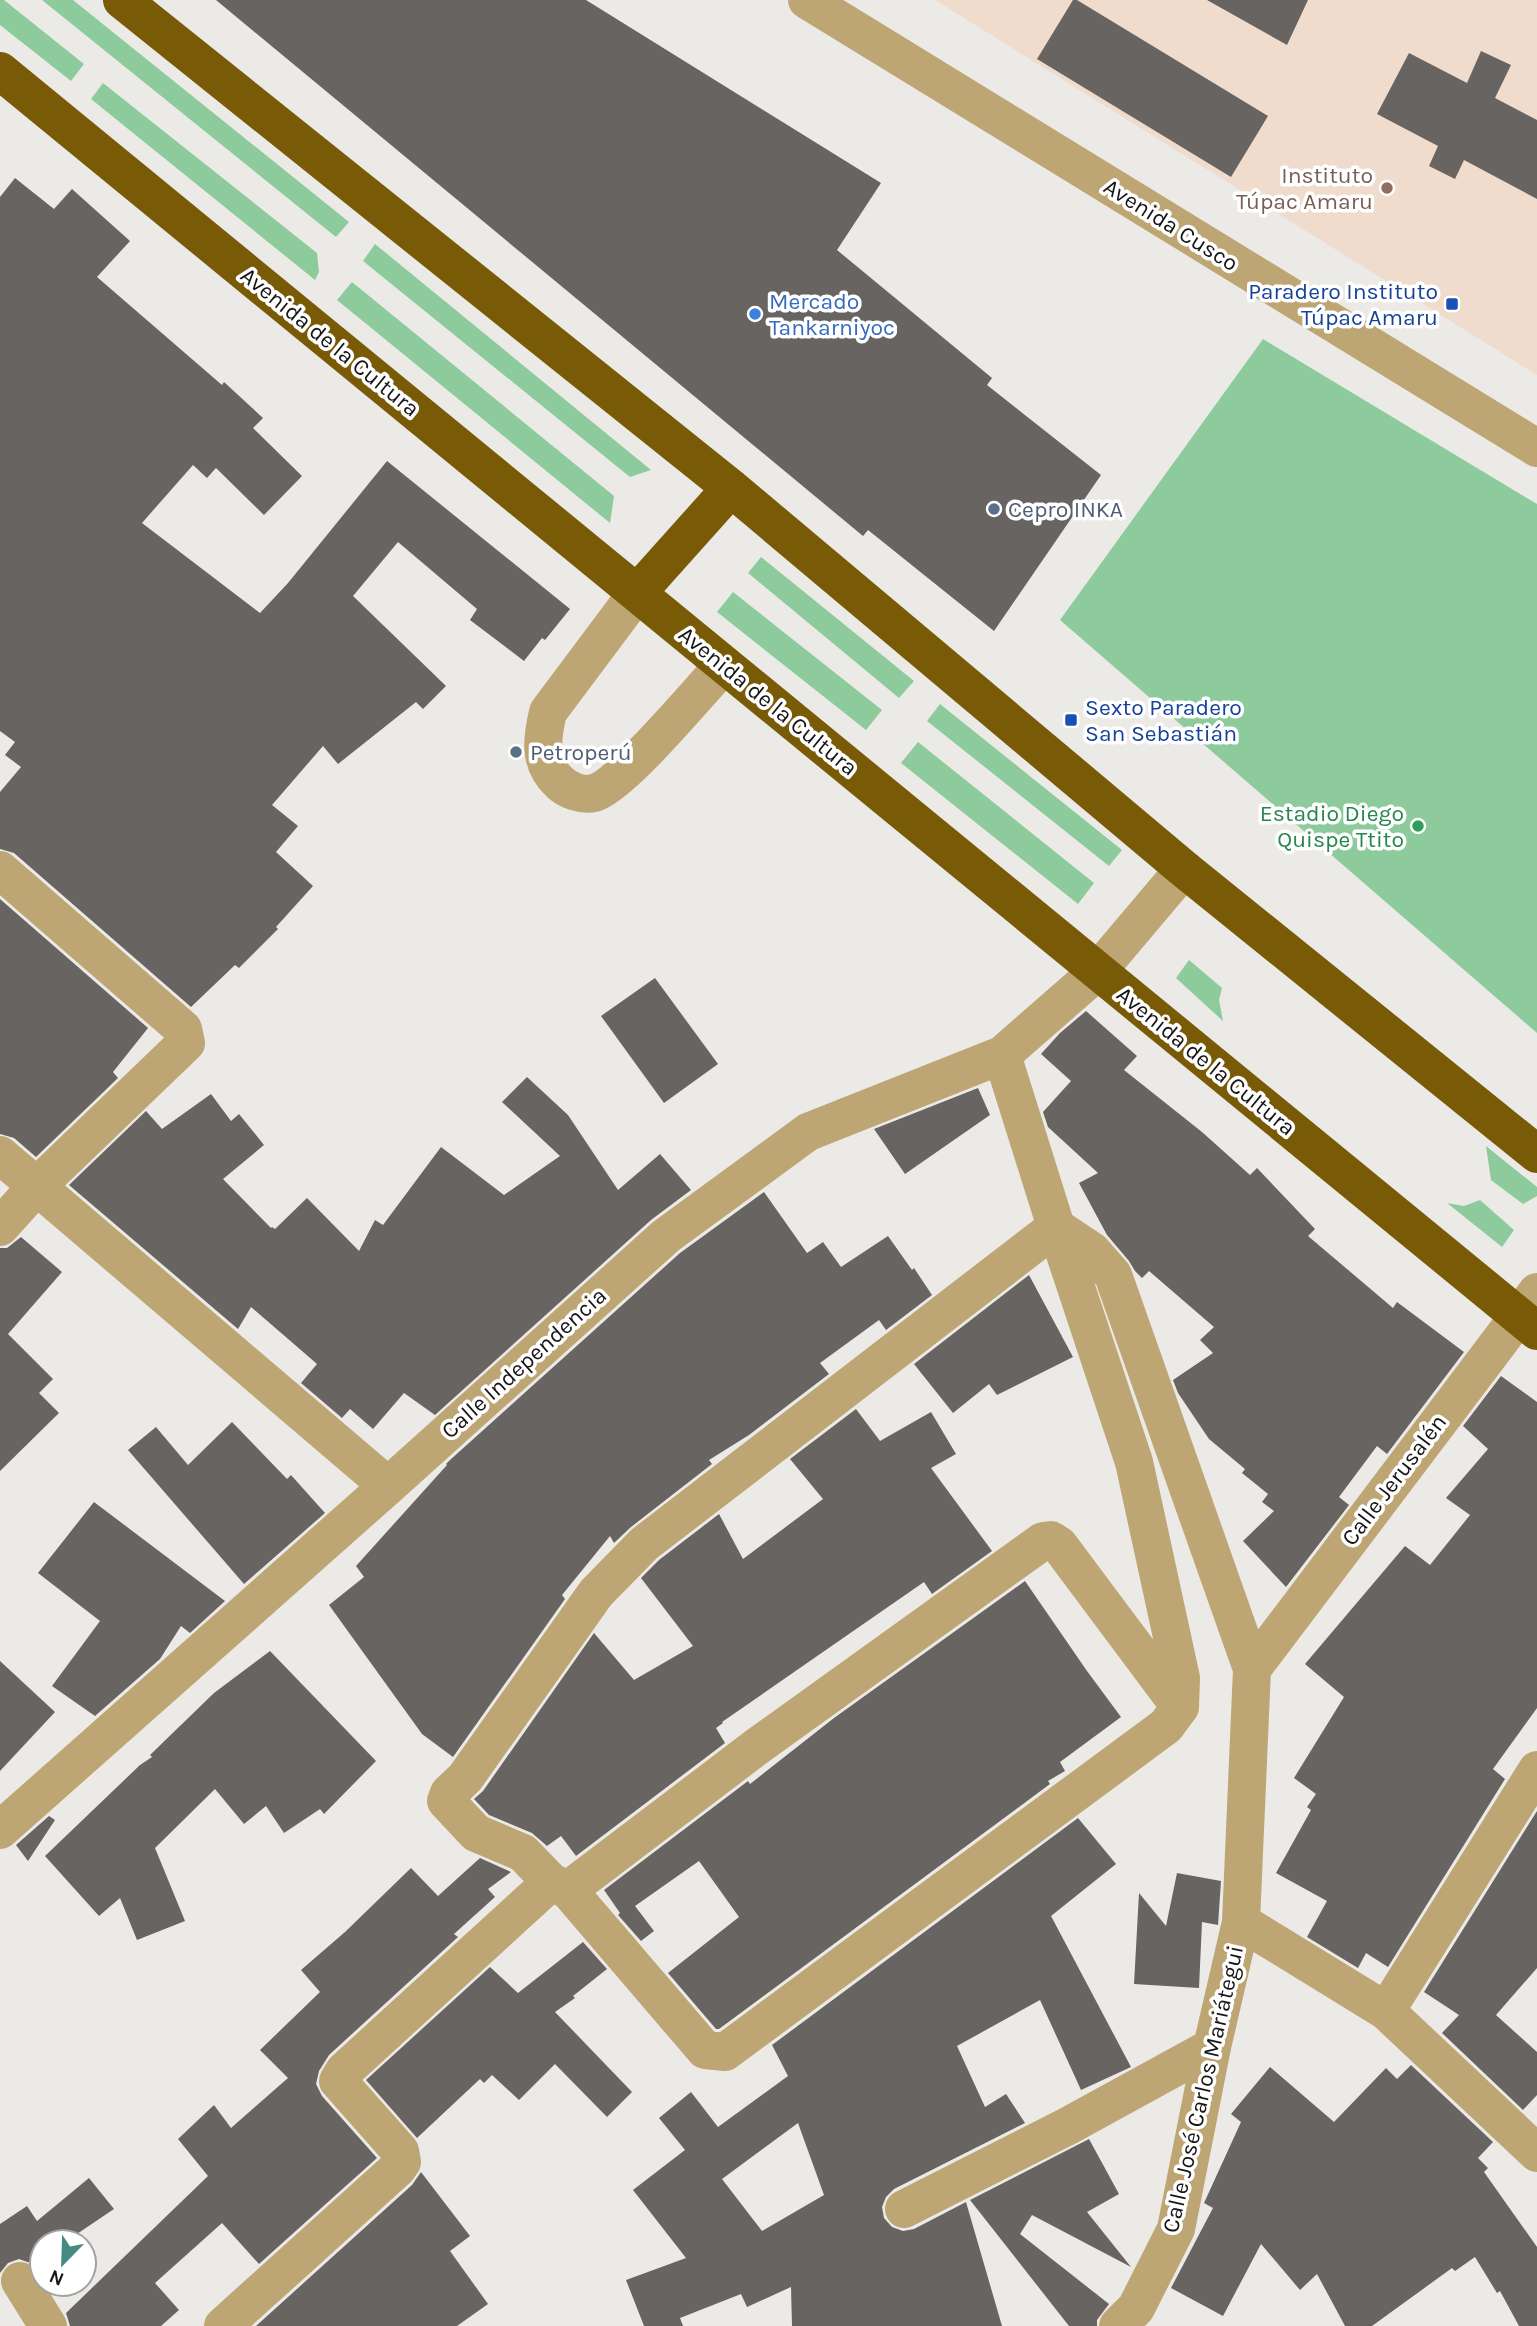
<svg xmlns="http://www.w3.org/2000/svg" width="1537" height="2326" font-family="Karla,sans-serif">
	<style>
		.education { fill: #f0dccd }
		.green { fill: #8dcb9c }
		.building { fill: #676462; fill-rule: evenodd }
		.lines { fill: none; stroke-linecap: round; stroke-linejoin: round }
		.minor { stroke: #bea674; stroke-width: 38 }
		.highway { stroke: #785a07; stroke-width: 38 }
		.education-dot { fill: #8d6e63; stroke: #fff; stroke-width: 2.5 }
		.transit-dot { fill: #1a4fb4; stroke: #fff; stroke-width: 2.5 }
		.shop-dot { fill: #3f7fe0; stroke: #fff; stroke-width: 2.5 }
		.service-dot { fill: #5c6f8a; stroke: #fff; stroke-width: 2.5 }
		.leisure-dot { fill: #2e9e5b; stroke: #fff; stroke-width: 2.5 }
		.labels { text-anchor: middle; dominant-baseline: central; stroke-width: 7; stroke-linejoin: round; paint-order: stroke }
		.education-label { font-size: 23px; fill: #785e54; stroke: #fff; text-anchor: end }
		.street-label { font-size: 23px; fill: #171616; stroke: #fff }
		.transit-label { font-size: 23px; fill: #164399; stroke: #fff; text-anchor: end }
		.shop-label { font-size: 23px; fill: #366cbe; stroke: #fff; text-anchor: start }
		.service-label { font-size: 23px; fill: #4e5e75; stroke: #fff; text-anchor: start }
		.leisure-label { font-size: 23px; fill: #27864d; stroke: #fff; text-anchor: end }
	</style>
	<rect width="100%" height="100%" fill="#eceae7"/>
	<!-- education -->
	<path class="education" d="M 935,0 L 1537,0 L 1537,375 Z"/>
	<!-- green -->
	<path class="green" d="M 0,0 L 4,0 L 84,64 L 71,81 L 0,25 Z
		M 42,0 L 73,0 L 349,222 L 336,237 Z
		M 103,83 L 317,253 L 319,272 L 315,280 L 91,99 Z
		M 375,244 L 651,470 L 630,477 L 363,261 Z
		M 352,282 L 614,496 L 610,523 L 337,300 Z
		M 1263,339 L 1537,504 L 1537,1033 L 1060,620 Z
		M 761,557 L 914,681 L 899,698 L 748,573 Z
		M 733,592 L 882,710 L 866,730 L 717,612 Z
		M 940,704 L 1122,850 L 1109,866 L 927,721 Z
		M 918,742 L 1094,883 L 1078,904 L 901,763 Z
		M 1189,960 L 1222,988 L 1219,1000 L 1223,1021 L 1176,978 Z
		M 1486,1146 L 1537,1187 L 1537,1196 L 1523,1204 L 1491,1180 Z
		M 1480,1200 L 1514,1230 L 1502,1247 L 1447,1203 L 1464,1206 Z"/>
	<!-- building -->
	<path class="building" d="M 216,0 L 586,0 L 881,183 L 837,250 L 992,378 L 987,385 L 1101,475 L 994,631 L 868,530 L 863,536 Z
		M 1073,0 L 1077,0 L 1268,116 L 1231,177 L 1037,59 Z
		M 1207,0 L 1308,0 L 1287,45 Z
		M 1481,51 L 1511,65 L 1495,98 L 1537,120 L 1537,199 L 1464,160 L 1455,179 L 1429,166 L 1438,146 L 1377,114 L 1409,53 L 1467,83 Z
		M 15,178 L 54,209 L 72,189 L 130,241 L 97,277 L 222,385 L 224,382 L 263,418 L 253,428 L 302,476 L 264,515 L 216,468 L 207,478 L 193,465 L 142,523 L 260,613 L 288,583 L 387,461 L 570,609 L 545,640 L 542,638 L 524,661 L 470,620 L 477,609 L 398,542 L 353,596 L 446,686 L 423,709 L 416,702 L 338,764 L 323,746 L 272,805 L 298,826 L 276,852 L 313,886 L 276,927 L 278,929 L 239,968 L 235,965 L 191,1007 L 14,853 L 0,849 L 0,792 L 21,767 L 5,755 L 15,742 L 0,731 L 0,197 Z
		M 0,899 L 148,1028 L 113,1072 L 118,1078 L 36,1157 L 14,1138 L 0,1134 Z
		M 655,978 L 718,1064 L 664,1103 L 601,1016 Z
		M 1086,1011 L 1137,1056 L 1124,1070 L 1202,1132 L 1250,1175 L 1257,1168 L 1315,1229 L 1308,1236 L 1393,1308 L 1397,1302 L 1464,1352 L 1387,1454 L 1377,1446 L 1339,1497 L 1349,1505 L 1286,1587 L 1243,1541 L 1274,1511 L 1262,1502 L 1268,1494 L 1242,1473 L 1245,1469 L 1209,1439 L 1178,1393 L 1173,1380 L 1213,1353 L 1200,1340 L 1214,1327 L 1149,1271 L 1142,1278 L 1135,1271 L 1129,1261 L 1107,1235 L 1079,1183 L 1098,1173 L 1048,1127 L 1043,1112 L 1071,1081 L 1041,1054 L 1060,1033 Z
		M 527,1077 L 568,1115 L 618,1190 L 660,1154 L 691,1190 L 651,1220 L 435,1415 L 404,1393 L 373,1429 L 350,1409 L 342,1418 L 301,1383 L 317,1364 L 251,1307 L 238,1329 L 69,1185 L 146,1111 L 162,1129 L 211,1094 L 231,1121 L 239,1114 L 264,1145 L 223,1179 L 271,1228 L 272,1227 L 275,1229 L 307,1198 L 359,1251 L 375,1220 L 383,1225 L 441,1147 L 504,1195 L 560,1156 L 502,1102 Z
		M 978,1088 L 990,1115 L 905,1174 L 874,1129 Z
		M 764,1192 L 807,1253 L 823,1242 L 841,1267 L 888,1236 L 912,1270 L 914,1268 L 932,1295 L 886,1330 L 879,1320 L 820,1363 L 829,1374 L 749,1435 L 709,1460 L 712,1464 L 631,1527 L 614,1543 L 610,1536 L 562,1595 L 565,1599 L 453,1757 L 422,1734 L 329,1605 L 364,1577 L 356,1566 L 447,1465 L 446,1464 L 450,1460 L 680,1253 Z
		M 21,1237 L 62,1272 L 8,1334 L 53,1379 L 39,1393 L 59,1413 L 0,1471 L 0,1248 L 7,1248 Z
		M 1029,1275 L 1073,1357 L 997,1395 L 989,1384 L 953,1413 L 914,1364 Z
		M 1501,1376 L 1537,1402 L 1537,1708 L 1493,1769 L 1505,1779 L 1388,1967 L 1366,1953 L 1358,1968 L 1307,1937 L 1327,1901 L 1276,1873 L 1311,1810 L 1307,1807 L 1316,1794 L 1294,1778 L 1344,1697 L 1305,1664 L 1405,1546 L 1430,1565 L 1470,1515 L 1446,1498 L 1488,1449 L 1463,1426 Z
		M 856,1409 L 880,1441 L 931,1412 L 956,1454 L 931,1468 L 992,1551 L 932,1594 L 924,1582 L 722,1722 L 723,1723 L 716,1728 L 725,1743 L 576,1856 L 561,1836 L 547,1846 L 532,1833 L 489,1815 L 474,1799 L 483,1791 L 594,1633 L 634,1680 L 693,1646 L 641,1578 L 659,1560 L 719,1514 L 743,1559 L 823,1499 L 790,1459 Z
		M 232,1422 L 287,1479 L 291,1475 L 325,1513 L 244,1584 L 128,1450 L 156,1427 L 188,1465 Z
		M 94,1502 L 225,1601 L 190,1633 L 181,1626 L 160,1659 L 95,1716 L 52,1686 L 100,1621 L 38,1573 Z
		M 1025,1581 L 1087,1671 L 1121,1717 L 1060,1762 L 1065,1771 L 1048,1781 L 1050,1784 L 719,2029 L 716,2029 L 668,1973 L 739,1917 L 699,1861 L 635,1906 L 654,1931 L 641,1941 L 618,1915 L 620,1913 L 604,1890 L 748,1781 L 750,1784 L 834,1718 Z
		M 270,1651 L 376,1761 L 324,1814 L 320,1809 L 284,1833 L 266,1806 L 244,1824 L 215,1789 L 155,1848 L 185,1921 L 137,1940 L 120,1898 L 99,1916 L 45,1856 L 140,1765 L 152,1757 L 150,1755 L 214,1693 Z
		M 0,1661 L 55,1712 L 0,1771 Z
		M 1537,1811 L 1537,1968 L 1496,2015 L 1537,2052 L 1537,2095 L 1523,2110 L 1442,2033 L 1459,2015 L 1424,1992 Z
		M 49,1816 L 55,1820 L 28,1861 L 16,1845 Z
		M 1078,1818 L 1116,1864 L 1051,1916 L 1131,2067 L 1081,2090 L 1040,2000 L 957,2046 L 985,2107 L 1006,2094 L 1025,2123 L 894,2189 L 886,2197 L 882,2207 L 884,2218 L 892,2227 L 903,2231 L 914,2229 L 966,2202 L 1002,2326 L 792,2326 L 791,2287 L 747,2307 L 741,2294 L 680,2318 L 683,2326 L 644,2326 L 626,2280 L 686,2258 L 633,2190 L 685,2150 L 659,2118 L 691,2092 L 718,2127 L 788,2076 L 772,2045 ZM 798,2123 L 824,2195 L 762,2231 L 722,2179 Z
		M 480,1858 L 511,1872 L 488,1889 L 495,1897 L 454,1934 L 458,1937 L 329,2055 L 319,2071 L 316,2084 L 322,2096 L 377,2158 L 259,2264 L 222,2223 L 155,2283 L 179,2310 L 161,2326 L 70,2326 L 66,2313 L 208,2176 L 178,2139 L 214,2105 L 231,2128 L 288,2078 L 260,2050 L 320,1992 L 301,1970 L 345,1932 L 411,1868 L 438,1896 Z
		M 1177,1873 L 1221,1881 L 1218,1925 L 1202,1922 L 1199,1988 L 1134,1984 L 1139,1893 L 1166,1926 Z
		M 583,1942 L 607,1969 L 573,1996 L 575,1998 L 555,2012 L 632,2092 L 607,2117 L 555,2064 L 519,2100 L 492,2075 L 484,2083 L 480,2079 L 417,2138 L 366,2080 L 490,1967 L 518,1993 Z
		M 1411,2065 L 1493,2142 L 1478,2158 L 1488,2168 L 1484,2172 L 1537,2247 L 1537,2326 L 1519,2326 L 1500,2291 L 1497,2293 L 1475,2257 L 1455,2271 L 1452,2268 L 1372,2326 L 1345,2326 L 1317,2274 L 1300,2290 L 1261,2244 L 1223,2316 L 1171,2288 L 1213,2208 L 1204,2203 L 1241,2122 L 1231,2114 L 1270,2067 L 1334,2122 L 1386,2068 L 1397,2079 Z
		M 1089,2139 L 1119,2194 L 1087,2212 L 1131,2267 L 1032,2215 L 1020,2234 L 1109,2304 L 1097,2320 L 1097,2326 L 1069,2326 L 970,2200 Z
		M 421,2172 L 470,2236 L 450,2251 L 488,2304 L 457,2326 L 256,2326 L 412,2185 Z
		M 89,2178 L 114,2209 L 65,2242 L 42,2242 L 42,2258 L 33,2264 L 19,2259 L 8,2263 L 0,2273 L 0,2224 L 27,2206 L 37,2221 Z"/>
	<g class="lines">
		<!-- minor -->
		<path class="minor" d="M 807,0 L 1537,448
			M 637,593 L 548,712 C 542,738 538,762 559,782 C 567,790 582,796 594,793 C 621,786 700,690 724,665
			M 0,870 L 183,1029 L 186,1043 L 36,1187 L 0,1227
			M 1002,1055 L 1056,1227 L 1092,1251 L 1113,1275 L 1252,1669 L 1241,1922 L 1386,2011 L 1537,2153
			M 0,1155 L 388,1486
			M 1056,1227 L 1134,1462 L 1181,1678 L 1180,1707 L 1166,1726 L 725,2052 L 705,2050 L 568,1890 L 551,1882 L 523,1853 L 476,1833 L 446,1801 L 449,1793 L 465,1778 L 596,1593 L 644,1544 Z
			M 1252,1669 L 1537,1292
			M 0,1830 L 388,1486 L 666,1236 L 808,1132 L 1002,1055 L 1097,972 L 1184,869
			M 568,1890 L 759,1745 L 1043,1541 L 1051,1540 L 1059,1545 L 1180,1707
			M 1386,2011 L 1537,1770
			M 904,2209 L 1068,2126 L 1212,2047
			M 20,2281 L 48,2326
			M 223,2326 L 397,2169 L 402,2162 L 400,2151 L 338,2081 L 344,2071 L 551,1882
			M 1118,2326 L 1136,2308 L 1176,2229 L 1212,2047 L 1241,1922"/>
		<!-- highway -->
		<path class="highway" d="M 122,0 L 731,488 L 1184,869 L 1537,1154
			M 0,71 L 1537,1331
			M 637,593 L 731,488"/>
	</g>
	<!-- markers -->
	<circle class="education-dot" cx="1387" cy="188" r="7"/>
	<g class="transit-dot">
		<rect x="1445" y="297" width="14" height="14" rx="3.5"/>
		<rect x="1064" y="713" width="14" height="14" rx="3.5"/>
	</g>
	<circle class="shop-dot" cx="755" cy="314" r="7"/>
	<g class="service-dot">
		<circle cx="994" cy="509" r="7"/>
		<circle cx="516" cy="752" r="7"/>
	</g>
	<circle class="leisure-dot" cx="1418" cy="826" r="7"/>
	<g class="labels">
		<!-- education labels -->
		<g class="education-label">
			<text x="1373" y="175">Instituto<tspan x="1373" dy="26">Túpac Amaru</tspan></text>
		</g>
		<!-- street labels -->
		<g class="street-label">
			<text transform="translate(1171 225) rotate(32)">Avenida Cusco</text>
			<text transform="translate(330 342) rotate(39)">Avenida de la Cultura</text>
			<text transform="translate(768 701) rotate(39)">Avenida de la Cultura</text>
			<text transform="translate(1206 1061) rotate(39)">Avenida de la Cultura</text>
			<text transform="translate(524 1363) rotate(-42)">Calle Independencia</text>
			<text transform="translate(1394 1480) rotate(-53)">Calle Jerusalén</text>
			<text transform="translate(1203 2089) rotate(-77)">Calle José Carlos Mariátegui</text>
		</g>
		<!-- transit labels -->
		<g class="transit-label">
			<text x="1438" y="291">Paradero Instituto<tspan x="1438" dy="26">Túpac Amaru</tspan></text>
			<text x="1085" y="707" text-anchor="start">Sexto Paradero<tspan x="1085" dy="26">San Sebastián</tspan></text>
		</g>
		<!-- shop labels -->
		<g class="shop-label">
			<text x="769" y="301">Mercado<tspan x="769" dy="26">Tankarniyoc</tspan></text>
		</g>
		<!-- service labels -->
		<g class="service-label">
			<text x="1008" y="509">Cepro INKA</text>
			<text x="530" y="752">Petroperú</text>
		</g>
		<!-- leisure labels -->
		<g class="leisure-label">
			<text x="1404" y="813">Estadio Diego<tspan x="1404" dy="26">Quispe Ttito</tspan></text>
		</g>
	</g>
	<!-- north arrow -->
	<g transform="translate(63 2263) rotate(203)"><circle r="33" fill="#ffffff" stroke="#a2a2a2" stroke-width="2"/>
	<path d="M0-5L12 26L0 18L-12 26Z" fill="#458b82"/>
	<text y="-10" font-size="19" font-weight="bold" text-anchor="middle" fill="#171616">N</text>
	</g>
</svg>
